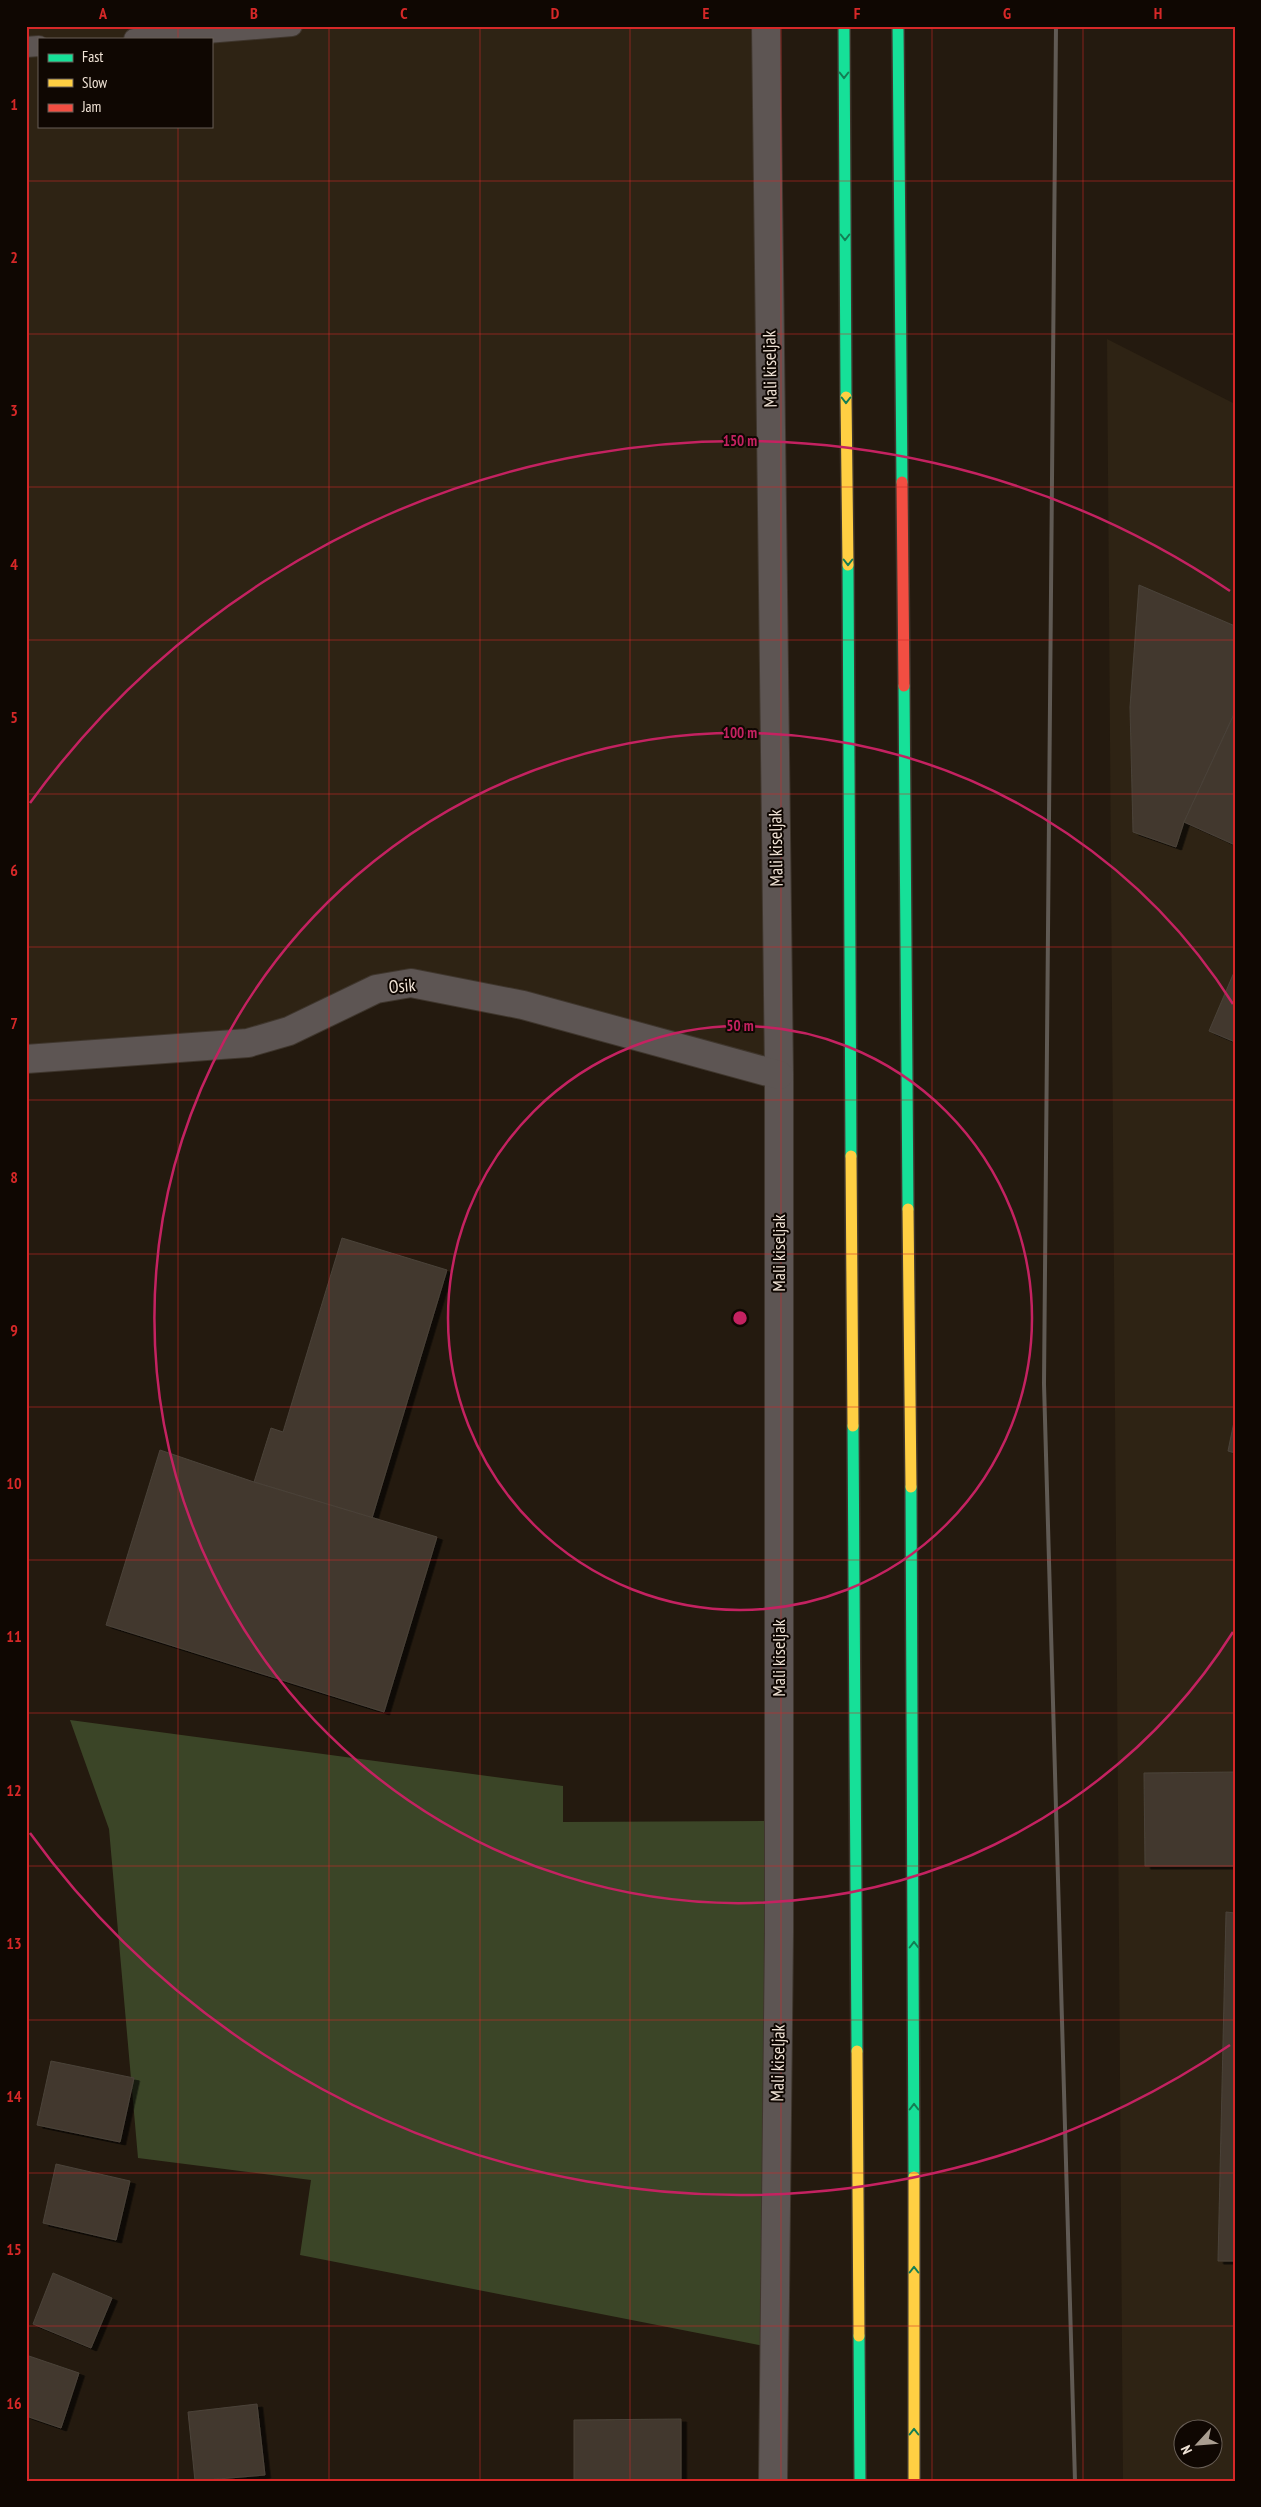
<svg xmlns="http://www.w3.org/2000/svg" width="1261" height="2507" viewBox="0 0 1261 2507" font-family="'PT Sans Narrow',sans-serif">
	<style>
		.commercial { fill: #2e2314; fill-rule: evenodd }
		.green { fill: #3b4527 }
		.building { fill: #43392e; stroke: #4a4239; filter: url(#shadow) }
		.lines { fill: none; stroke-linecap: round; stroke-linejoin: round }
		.lane-casing { stroke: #3f362d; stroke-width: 22 }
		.street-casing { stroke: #3f362d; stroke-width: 30 }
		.fast-casing { stroke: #3f362d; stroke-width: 14 }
		.slow-casing { stroke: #3f362d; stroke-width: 14 }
		.jam-casing { stroke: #3f362d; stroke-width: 14 }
		.lane { stroke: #5d5553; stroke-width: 20 }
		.street { stroke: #5d5553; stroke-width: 28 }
		.fast { stroke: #16e098; stroke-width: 11 }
		.slow { stroke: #ffcf43; stroke-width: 11 }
		.jam { stroke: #f24e42; stroke-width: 11 }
		.rail { stroke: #605a54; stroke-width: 4 }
		.oneway { stroke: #137e54 }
		.grid { fill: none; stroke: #d62828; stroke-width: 1; stroke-opacity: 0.55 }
		.ring { fill: none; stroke: #c42261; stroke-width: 2.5 }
		.labels { text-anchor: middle; stroke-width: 4; stroke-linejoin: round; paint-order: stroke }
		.street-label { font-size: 18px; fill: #f0e3d6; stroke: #0f0702 }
		.centre { fill: #c42261; stroke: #0f0702; stroke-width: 2.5 }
		.ring-label { font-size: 15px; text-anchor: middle; font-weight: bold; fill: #c42261; stroke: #0f0702; stroke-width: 4; stroke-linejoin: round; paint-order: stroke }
		.neatline { fill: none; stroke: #d62828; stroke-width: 2 }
		.grid-label { font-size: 16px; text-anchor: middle; font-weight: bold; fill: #d62828 }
	</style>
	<defs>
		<filter id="shadow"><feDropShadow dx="5.5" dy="3" stdDeviation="0" flood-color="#0009"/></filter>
	</defs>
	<rect width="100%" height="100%" fill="#241a0f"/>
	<!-- commercial -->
	<g class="commercial">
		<path d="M 26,26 L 781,26 L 779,1075 L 427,984 L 289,1031 L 26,1059 ZM 39,39 L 211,39 L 211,126 L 39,126 Z"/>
		<path d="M 1107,339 L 1235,404 L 1235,2481 L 1123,2481 ZM 1184,2430 L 1214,2430 L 1214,2460 L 1184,2460 Z"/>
	</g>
	<!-- green -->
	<path class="green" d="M 70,1720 L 563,1786 L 563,1822 L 779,1821 L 774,2348 L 300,2255 L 311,2180 L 138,2158 L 109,1829 Z"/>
	<!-- building -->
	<g class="building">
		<path d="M 1139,585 L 1235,626 L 1235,712 L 1184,822 L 1176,847 L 1133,832 L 1130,707 Z"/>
		<path d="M 1235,712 L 1235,845 L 1184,822 Z"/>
		<path d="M 1235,970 L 1235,1042 L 1209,1031 Z"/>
		<path d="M 342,1238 L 447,1270 L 372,1518 L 254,1482 L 271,1428 L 283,1432 Z"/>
		<path d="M 1235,1417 L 1235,1453 L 1228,1451 Z"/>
		<path d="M 160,1450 L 254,1482 L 437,1537 L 384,1712 L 106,1625 Z"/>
		<path d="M 1235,1772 L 1235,1866 L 1145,1866 L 1144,1773 Z"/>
		<path d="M 1226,1912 L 1235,1913 L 1235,2261 L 1218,2261 Z"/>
		<path d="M 51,2061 L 134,2078 L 120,2142 L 37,2125 Z"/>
		<path d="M 56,2164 L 130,2181 L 116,2240 L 43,2223 Z"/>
		<path d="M 53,2273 L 112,2298 L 91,2348 L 33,2324 Z"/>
		<path d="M 26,2355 L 79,2373 L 61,2428 L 26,2416 Z"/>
		<path d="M 257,2404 L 265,2475 L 195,2481 L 188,2412 Z"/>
		<path d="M 681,2419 L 681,2481 L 574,2481 L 574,2420 Z"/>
	</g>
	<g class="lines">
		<!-- lane casing -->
		<g class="lane-casing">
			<g id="lane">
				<path d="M 134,39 L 292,26"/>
				<path d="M 26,47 L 39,46"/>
			</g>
		</g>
		<!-- street casing -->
		<g class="street-casing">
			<g id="street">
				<path d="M 766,26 L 779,1075 L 779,1933 L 773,2481"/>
				<path d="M 26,1059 L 248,1043 L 289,1031 L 376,989 L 411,983 L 523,1005 L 779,1075"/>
			</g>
		</g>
		<!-- fast casing -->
		<g class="fast-casing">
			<g id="fast">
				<path d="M 844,26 L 846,397"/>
				<path d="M 898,26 L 902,482"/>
				<path d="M 848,565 L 851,1156"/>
				<path d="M 904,686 L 908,1209"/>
				<path d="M 853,1426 L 857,2051"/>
				<path d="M 911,1487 L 914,2177"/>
				<path d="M 859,2336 L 860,2481"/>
			</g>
		</g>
		<!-- slow casing -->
		<g class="slow-casing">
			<g id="slow">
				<path d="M 846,397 L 848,565"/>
				<path d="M 851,1156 L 853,1426"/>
				<path d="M 908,1209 L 911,1487"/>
				<path d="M 857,2051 L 859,2336"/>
				<path d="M 914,2177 L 914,2481"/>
			</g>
		</g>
		<!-- jam casing -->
		<g class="jam-casing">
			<path id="jam" d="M 902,482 L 904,686"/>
		</g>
		<!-- lane -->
		<use href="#lane" class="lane"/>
		<!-- street -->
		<use href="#street" class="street"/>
		<!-- fast -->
		<use href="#fast" class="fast"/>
		<!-- slow -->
		<use href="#slow" class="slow"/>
		<!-- jam -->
		<use href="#jam" class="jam"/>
		<!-- rail -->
		<path class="rail" d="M 1056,26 L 1044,1384 L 1075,2481"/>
	</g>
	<!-- one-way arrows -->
	<defs><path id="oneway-chevron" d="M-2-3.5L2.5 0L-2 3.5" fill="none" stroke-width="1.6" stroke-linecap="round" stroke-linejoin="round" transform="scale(1.25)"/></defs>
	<g class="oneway">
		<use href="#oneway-chevron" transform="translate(844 75) rotate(90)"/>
		<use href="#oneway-chevron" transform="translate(845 237) rotate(90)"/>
		<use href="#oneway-chevron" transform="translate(846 400) rotate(90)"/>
		<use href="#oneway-chevron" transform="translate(848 562) rotate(90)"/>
		<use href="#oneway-chevron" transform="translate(914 1945) rotate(-90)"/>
		<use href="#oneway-chevron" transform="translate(914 2107) rotate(-90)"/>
		<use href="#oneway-chevron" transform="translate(914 2270) rotate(-90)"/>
		<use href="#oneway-chevron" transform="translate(914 2432) rotate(-90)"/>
	</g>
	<!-- grid -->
	<path class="grid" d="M 178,26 L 178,39M 329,26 L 329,2481M 480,26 L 480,2481M 630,26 L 630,2481M 781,26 L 781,2481M 932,26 L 932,2481M 1083,26 L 1083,2481M 178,126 L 178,2481M 26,181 L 1235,181M 26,334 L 1235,334M 26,487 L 1235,487M 26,640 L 1235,640M 26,794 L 1235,794M 26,947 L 1235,947M 26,1100 L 1235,1100M 26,1254 L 1235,1254M 26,1407 L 1235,1407M 26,1560 L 1235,1560M 26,1713 L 1235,1713M 26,1866 L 1235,1866M 26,2020 L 1235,2020M 26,2173 L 1235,2173M 26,2326 L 1235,2326"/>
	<!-- distance rings -->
	<g class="ring">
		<circle cx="740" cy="1318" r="292"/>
		<path d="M1233 1632A585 585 0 1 1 1233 1004"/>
		<path d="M1230 2045A877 877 0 0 1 30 1833M30 803A877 877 0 0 1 1230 591"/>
	</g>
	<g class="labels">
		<!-- street labels -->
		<g class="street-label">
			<text transform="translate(770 369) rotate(-91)" y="6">Mali kiseljak</text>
			<text transform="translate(776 848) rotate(-91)" y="6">Mali kiseljak</text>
			<text transform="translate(402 986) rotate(-5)" y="6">Osik</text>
			<text transform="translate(779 1253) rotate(-90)" y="6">Mali kiseljak</text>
			<text transform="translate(779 1658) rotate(-90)" y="6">Mali kiseljak</text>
			<text transform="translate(778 2063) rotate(-89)" y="6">Mali kiseljak</text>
		</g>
	</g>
	<circle cx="740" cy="1318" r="8" class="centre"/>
	<g class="ring-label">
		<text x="740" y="446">150 m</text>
		<text x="740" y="738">100 m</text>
		<text x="740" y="1031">50 m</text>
	</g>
	<!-- border -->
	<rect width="1261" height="2507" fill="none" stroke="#0f0702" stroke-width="55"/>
	<!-- legend -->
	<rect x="38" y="38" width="175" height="90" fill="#0f0702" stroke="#695f57"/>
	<rect x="48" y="54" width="25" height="8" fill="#16e098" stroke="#695f57"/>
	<text x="82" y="62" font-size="15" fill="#f0e3d6">Fast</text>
	<rect x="48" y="79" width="25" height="8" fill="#ffcf43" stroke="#695f57"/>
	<text x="82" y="88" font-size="15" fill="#f0e3d6">Slow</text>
	<rect x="48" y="104" width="25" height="8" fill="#f24e42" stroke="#695f57"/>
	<text x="82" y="112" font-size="15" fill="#f0e3d6">Jam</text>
	<!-- north arrow -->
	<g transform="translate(1198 2444) rotate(244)"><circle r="24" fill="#0f0702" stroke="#695f57"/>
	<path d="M0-4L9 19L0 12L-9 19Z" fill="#a99d90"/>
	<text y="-8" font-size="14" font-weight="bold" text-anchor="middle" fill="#f0e3d6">N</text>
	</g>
	<rect x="28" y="28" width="1206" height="2452" class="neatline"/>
	<g class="grid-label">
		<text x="103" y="19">A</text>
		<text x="254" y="19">B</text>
		<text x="404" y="19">C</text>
		<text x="555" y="19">D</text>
		<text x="706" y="19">E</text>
		<text x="857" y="19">F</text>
		<text x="1007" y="19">G</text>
		<text x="1158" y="19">H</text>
		<text x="14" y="110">1</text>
		<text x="14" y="263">2</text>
		<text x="14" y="416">3</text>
		<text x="14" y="570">4</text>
		<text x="14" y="723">5</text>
		<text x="14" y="876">6</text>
		<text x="14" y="1029">7</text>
		<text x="14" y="1183">8</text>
		<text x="14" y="1336">9</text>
		<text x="14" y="1489">10</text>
		<text x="14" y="1642">11</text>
		<text x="14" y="1796">12</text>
		<text x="14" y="1949">13</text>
		<text x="14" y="2102">14</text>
		<text x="14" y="2255">15</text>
		<text x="14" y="2409">16</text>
	</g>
</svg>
